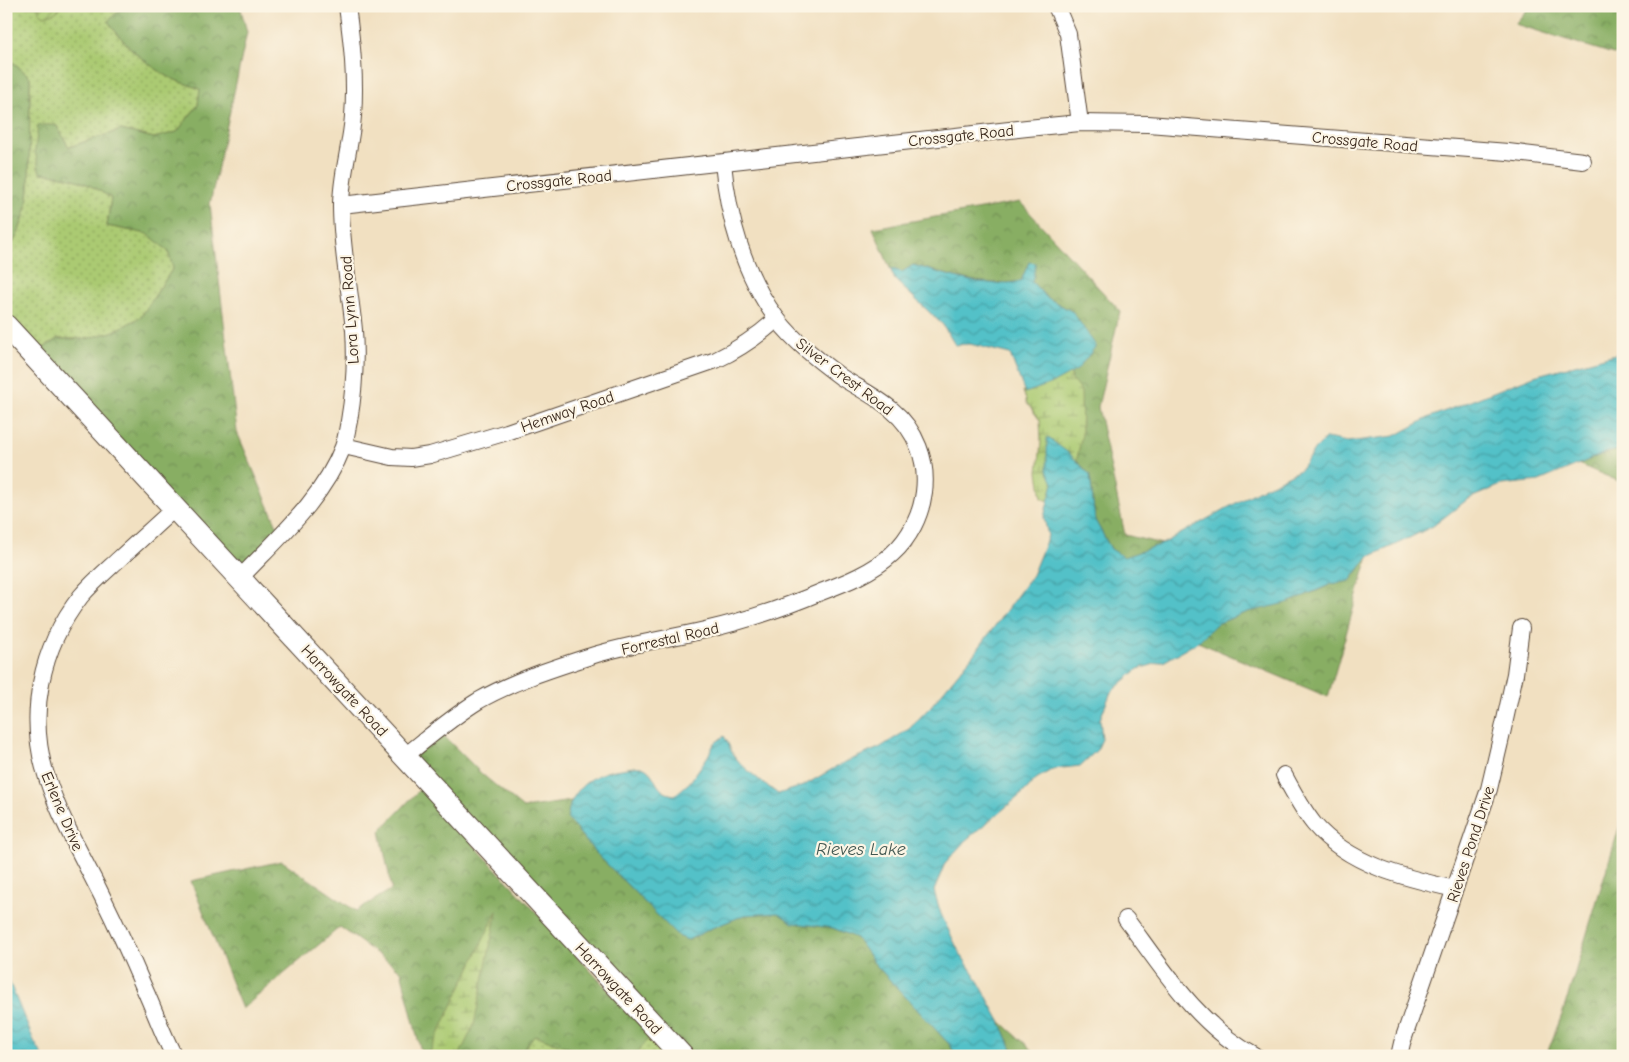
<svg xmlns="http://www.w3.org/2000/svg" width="1629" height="1062" viewBox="0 0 1629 1062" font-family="'Comic Neue',sans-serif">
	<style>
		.grass { fill: url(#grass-dots); stroke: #737a48 }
		.forest { fill: url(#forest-crowns); stroke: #626c41 }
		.wetland { fill: url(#wetland-marsh); stroke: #737a48 }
		.garden { fill: url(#garden-furrows); stroke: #737a48 }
		.water { fill: url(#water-waves); stroke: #477673 }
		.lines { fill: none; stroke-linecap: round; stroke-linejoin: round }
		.minor-casing { stroke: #564536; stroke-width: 18 }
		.secondary-casing { stroke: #564536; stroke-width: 24 }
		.minor { stroke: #fff; stroke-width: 16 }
		.secondary { stroke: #fff; stroke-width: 22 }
		.labels { text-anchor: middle; stroke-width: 4.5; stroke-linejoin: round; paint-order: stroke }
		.street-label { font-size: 16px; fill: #3b2a1e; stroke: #fcf5e5 }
		.water-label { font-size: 18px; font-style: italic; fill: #425751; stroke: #fcf5e5 }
	</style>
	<defs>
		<pattern id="grass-dots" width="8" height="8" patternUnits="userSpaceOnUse" patternTransform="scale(1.25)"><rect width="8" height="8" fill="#abca72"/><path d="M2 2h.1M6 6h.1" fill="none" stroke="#8ca45d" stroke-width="1.8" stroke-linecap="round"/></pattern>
		<pattern id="forest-crowns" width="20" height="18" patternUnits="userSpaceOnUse" patternTransform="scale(1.25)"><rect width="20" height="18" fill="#88ae64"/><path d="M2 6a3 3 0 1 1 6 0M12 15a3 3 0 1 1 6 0" fill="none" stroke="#708e52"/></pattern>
		<pattern id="wetland-marsh" width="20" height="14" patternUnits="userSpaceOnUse" patternTransform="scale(1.25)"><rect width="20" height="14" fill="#abca72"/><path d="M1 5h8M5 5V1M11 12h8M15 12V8" fill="none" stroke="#8ca45d"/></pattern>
		<pattern id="garden-furrows" width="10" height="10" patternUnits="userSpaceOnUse" patternTransform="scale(1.25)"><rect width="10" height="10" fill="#abca72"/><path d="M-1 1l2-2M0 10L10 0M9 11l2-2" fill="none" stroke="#8ca45d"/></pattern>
		<pattern id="water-waves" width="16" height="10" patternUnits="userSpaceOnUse" patternTransform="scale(1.25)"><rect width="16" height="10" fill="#53c1c8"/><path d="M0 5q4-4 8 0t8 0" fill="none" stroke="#469da2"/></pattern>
	</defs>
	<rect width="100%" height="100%" fill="#fcf5e5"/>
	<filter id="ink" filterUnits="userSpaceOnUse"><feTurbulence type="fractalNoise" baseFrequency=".02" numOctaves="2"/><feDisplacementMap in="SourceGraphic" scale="10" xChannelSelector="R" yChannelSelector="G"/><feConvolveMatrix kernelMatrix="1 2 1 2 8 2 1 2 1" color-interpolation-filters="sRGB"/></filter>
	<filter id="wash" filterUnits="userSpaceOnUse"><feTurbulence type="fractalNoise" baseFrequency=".0096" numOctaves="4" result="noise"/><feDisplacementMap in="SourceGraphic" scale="20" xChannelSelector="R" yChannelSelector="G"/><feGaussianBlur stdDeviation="1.12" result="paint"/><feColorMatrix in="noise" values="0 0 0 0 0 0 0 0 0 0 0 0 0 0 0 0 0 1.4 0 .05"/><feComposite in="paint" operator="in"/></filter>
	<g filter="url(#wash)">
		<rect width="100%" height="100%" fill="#f1e0c1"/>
		<!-- grass -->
		<g class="grass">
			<path d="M 6,6 L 143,6 L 120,10 L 108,21 C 122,42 142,61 164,74 C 174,81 188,84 200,89 L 198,105 L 177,132 L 154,138 L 121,130 L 69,147 L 56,125 L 41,173 C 72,176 85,181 111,198 L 107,226 L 148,234 L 168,251 L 173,268 L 141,317 L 113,332 L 86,339 L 57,339 L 33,355 L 6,326 L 6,255 L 18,234 L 26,210 L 29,189 L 30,77 L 14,63 L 6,66 Z"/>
			<path d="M 535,1034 L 590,1056 L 518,1056 Z"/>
			<path d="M 651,1036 L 669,1056 L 634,1056 Z"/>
		</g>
		<!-- forest -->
		<g class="forest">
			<path d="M 143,6 L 240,6 L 247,32 L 210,204 L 237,432 L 281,535 L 241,577 L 33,355 L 57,339 L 86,339 L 112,332 L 141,317 L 173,268 L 168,251 L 148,234 L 107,226 L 111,198 C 85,181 72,176 40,173 L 35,151 L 38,125 L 56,125 L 69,147 L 121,130 L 154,138 L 177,132 L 198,105 L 200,89 C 188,84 174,81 164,74 C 142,61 122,42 108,21 L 120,10 Z"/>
			<path d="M 1530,6 L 1623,6 L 1623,57 L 1515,24 Z"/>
			<path d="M 14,63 L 30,77 L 29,189 L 26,210 L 18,234 L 6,255 L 6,66 Z"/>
			<path d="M 1020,202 L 1120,311 L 1098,407 L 1125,535 L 1162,544 L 1124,558 L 1111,549 L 1095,520 L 1090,475 L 1040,420 L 1027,403 L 1023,391 L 1025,392 L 1073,312 L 1046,297 L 1032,282 L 1029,262 L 1021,281 C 984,288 949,275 914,265 L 902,272 L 890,268 L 873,228 Z"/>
			<path d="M 1623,449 L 1623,483 L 1578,464 L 1605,453 Z"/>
			<path d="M 1368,557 L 1328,697 L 1198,642 L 1216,624 L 1248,612 L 1314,592 L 1332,584 L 1350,581 Z"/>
			<path d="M 438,730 L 483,775 L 523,808 L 571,801 L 567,818 L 595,852 L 679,937 L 688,940 L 712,928 L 744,915 L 778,913 L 793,923 L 833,928 L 856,938 L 876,965 L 949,1044 L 957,1056 L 682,1056 L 405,756 Z"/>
			<path d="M 421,788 L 651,1036 L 634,1056 L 590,1056 L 535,1035 L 518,1056 L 422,1056 L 401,971 L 340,927 L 242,1009 L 191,881 L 282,861 L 356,911 L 392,889 L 380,831 Z"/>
			<path d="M 1623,815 L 1623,1056 L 1546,1056 L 1563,1012 Z"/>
			<path d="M 1000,1021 L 1039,1056 L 1015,1056 Z"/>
		</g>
		<!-- wetland -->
		<g class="wetland">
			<path d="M 1071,366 L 1071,379 L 1081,392 L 1082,434 L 1075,468 L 1055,504 L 1042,498 L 1038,472 L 1041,442 L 1040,420 L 1027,403 L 1023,391 L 1031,381 Z"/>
			<path d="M 497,911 L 474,1025 L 459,1056 L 428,1056 Z"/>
		</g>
		<!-- garden -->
		<path class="garden" d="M 39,6 L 60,6 C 59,13 50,14 44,16 L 39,12 Z"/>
		<!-- water -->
		<g class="water">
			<path d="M 1029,262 L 1036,263 L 1032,282 L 1046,297 L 1073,312 L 1096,346 L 1077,370 L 1053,383 L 1025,393 L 1010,354 L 970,344 L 955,345 L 943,325 L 895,280 L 890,268 L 902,272 L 913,265 C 949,275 984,289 1021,281 Z"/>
			<path d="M 1623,352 L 1623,449 L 1605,453 L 1539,481 L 1501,485 L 1468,499 L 1433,526 L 1395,545 L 1368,557 L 1350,581 L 1332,584 L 1287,603 L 1248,612 L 1216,624 L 1198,642 L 1165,661 L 1138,669 L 1111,692 L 1100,719 L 1102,739 L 1097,750 L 1080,766 L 1053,769 L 1036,779 L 1023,793 L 966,840 L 945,863 L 934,891 L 941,914 L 959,952 L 976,977 L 1000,1021 L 1015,1056 L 957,1056 L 949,1044 L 876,965 L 856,938 L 833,928 L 793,923 L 778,913 L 745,915 L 712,928 L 688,940 L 679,937 L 595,852 L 567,818 C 569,812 569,805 572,800 C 583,780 601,771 622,769 C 628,768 636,766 641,767 C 658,771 652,793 675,795 L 690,782 L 708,756 L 714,744 L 724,736 C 729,743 730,751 735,757 C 746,771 764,783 778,794 L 803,786 L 843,763 L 879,748 L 909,729 L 931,706 L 978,649 L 1032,575 L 1048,536 L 1044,517 L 1053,483 L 1047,470 L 1047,437 L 1070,454 L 1090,475 L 1095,520 L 1111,549 L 1124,557 L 1162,544 L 1265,487 L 1300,470 L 1315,449 L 1326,438 L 1347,442 L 1395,436 L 1430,417 L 1534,376 Z"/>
			<path d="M 6,974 L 34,1041 L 43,1056 L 6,1056 Z"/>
		</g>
	</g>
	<g filter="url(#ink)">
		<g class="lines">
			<!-- minor casing -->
			<g class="minor-casing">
				<g id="minor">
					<path d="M 1056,6 L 1068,34 L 1080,123"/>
					<path d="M 341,205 L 1027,128 L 1080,123 L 1148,124 L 1508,152 L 1583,161"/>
					<path d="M 344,446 L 392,457 L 411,458 L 430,455 L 507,432 L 716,360 C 739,349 758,336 777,319"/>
					<path d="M 241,577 C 278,538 323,499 343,447 C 346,439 347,430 349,421 C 354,392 356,360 354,330 C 350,289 341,248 341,206 C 341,175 351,146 353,116 C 356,78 352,43 347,6"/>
					<path d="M 405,756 C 429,737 452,717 478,701 C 513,681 554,668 591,656 C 629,644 667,639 705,630 C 745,621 783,608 821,592 C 845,583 873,572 892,554 C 910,538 921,515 924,492 C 928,461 916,430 892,410 C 877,397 858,388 841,377 C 818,360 795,342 777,319 C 744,275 728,217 723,163"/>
					<path d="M 1284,775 C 1293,792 1302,809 1314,824 C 1349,865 1405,878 1455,889"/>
					<path d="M 1126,919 C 1163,969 1198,1026 1255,1056"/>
					<path d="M 174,1056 C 163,1035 155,1012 145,990 C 131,957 117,926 101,894 C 82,856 60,818 47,778 C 26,715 41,647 81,596 C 93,582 106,571 119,559 C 138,542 156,525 175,508"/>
					<path d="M 1399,1056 L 1402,1043 L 1489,789 L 1501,738 L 1515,674 L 1521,628"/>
				</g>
			</g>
			<!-- secondary casing -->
			<g class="secondary-casing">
				<path id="secondary" d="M 6,326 L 682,1056"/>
			</g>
			<!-- minor -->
			<use href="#minor" class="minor"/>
			<!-- secondary -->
			<use href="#secondary" class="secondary"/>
		</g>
	</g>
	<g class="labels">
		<!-- street labels -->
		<g class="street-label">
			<text transform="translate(961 135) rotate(-6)" y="6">Crossgate Road</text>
			<text transform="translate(1365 141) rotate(5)" y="6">Crossgate Road</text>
			<text transform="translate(559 180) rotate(-6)" y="6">Crossgate Road</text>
			<text transform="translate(349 310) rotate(-94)" y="6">Lora Lynn Road</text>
			<text transform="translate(845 376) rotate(37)" y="6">Silver Crest Road</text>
			<text transform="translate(567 411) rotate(-19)" y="6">Hemway Road</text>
			<text transform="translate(670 638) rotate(-13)" y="6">Forrestal Road</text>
			<text transform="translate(345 690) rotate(47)" y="6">Harrowgate Road</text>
			<text transform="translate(63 811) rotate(67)" y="6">Erlene Drive</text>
			<text transform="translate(1470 844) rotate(-72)" y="6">Rieves Pond Drive</text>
			<text transform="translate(619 988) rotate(47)" y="6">Harrowgate Road</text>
		</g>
		<!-- water labels -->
		<g class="water-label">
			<text x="861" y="855">Rieves Lake</text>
		</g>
	</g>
	<!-- margin -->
	<rect width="1629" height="1062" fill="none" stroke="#fcf5e5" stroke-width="25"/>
</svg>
